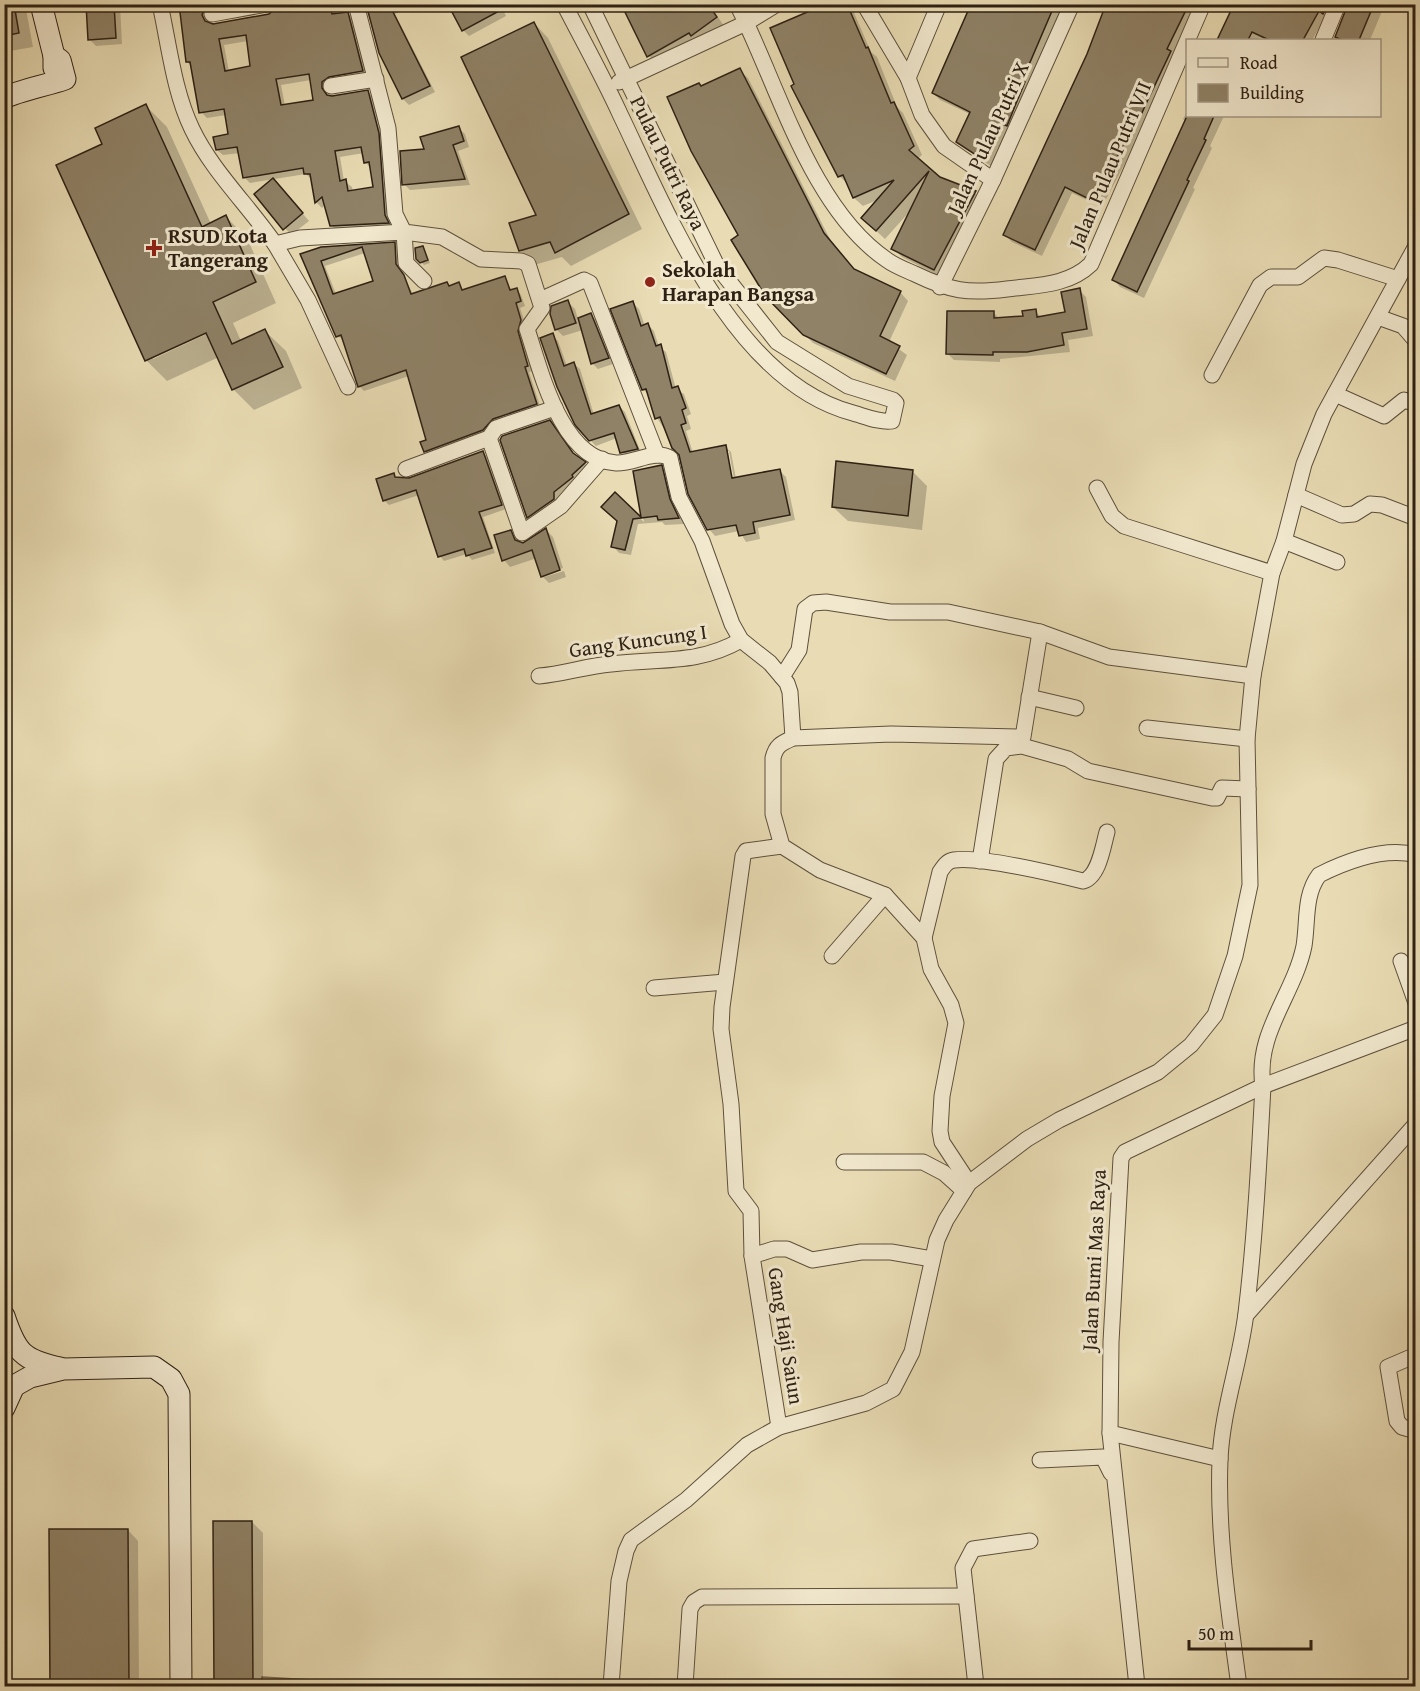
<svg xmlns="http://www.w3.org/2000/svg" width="1420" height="1691" viewBox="0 0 1420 1691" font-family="'Gentium Book Plus',serif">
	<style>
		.green { fill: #c9bc99; stroke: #7c6e56; stroke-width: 1.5 }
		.shadow { fill: #0003; fill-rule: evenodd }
		.building { fill: #8f8267; stroke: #2e2114; stroke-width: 1.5; fill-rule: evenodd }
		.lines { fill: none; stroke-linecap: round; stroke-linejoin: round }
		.street-casing { stroke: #5d503c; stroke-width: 17 }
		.secondary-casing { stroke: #2e2114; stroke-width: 23 }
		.street { stroke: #f1e8ce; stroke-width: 15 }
		.secondary { stroke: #f1e8ce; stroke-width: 21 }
		.poi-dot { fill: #8f2418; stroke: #f1e8ce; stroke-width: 2 }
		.labels { text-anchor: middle; stroke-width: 6; stroke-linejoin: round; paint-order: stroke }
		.street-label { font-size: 21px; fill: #2e2114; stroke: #f1e8ce }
		.poi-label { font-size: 21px; font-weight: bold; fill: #2e2114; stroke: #f1e8ce; text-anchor: start }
	</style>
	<rect width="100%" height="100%" fill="#e9dcb4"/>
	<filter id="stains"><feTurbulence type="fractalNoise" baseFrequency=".00333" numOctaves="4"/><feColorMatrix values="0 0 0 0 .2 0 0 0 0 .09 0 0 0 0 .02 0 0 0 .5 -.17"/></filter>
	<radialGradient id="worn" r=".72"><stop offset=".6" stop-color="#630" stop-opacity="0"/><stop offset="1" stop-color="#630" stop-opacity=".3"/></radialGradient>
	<!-- green -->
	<path class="green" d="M 262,1677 L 362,1683 L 367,1686 L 262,1686 Z"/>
	<!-- shadow -->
	<g class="shadow">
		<path d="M 4,4 L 25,4 L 33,47 L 4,52 Z"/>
		<path d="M 87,4 L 120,5 L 122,44 L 96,46 L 89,39 Z"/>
		<path d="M 204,4 L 207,25 L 269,15 L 277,9 L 278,4 L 334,4 L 336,15 L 347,13 L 354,19 L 368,77 L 328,88 L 327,95 L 332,97 L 368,92 L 374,98 L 384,140 L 393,229 L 338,232 L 332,226 L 326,204 L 322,208 L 316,202 L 312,180 L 306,174 L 250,183 L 244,177 L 240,153 L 223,155 L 216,149 L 230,135 L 226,115 L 207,118 L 201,112 L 193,67 L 187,62 ZM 248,41 L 252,68 L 229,72 L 224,45 ZM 311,80 L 315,101 L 285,106 L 281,85 ZM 364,153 L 365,162 L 371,168 L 374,188 L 353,192 L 352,187 L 344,181 L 340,157 Z"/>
		<path d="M 368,4 L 414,4 L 395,14 L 435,92 L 409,105 L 403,99 L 380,53 Z"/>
		<path d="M 452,4 L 500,4 L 506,16 L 469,36 L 463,30 Z"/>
		<path d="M 622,4 L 709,4 L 724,26 L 657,64 L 649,56 Z"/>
		<path d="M 830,4 L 849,4 L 852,8 L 871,52 L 877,57 L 897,107 L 903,113 L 922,155 L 917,159 L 939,178 L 975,193 L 984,202 L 943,278 L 902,257 L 893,248 L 910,211 L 885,239 L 872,227 L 880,199 L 863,206 L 854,198 L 849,185 L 839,176 Z"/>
		<path d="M 905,4 L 918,4 L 915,10 Z"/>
		<path d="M 973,4 L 1065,4 L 992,167 L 957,142 L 970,114 L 940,100 L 933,93 Z"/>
		<path d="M 1108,4 L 1196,4 L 1159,99 L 1102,207 L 1072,193 L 1042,256 L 1012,242 L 1005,235 L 1088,55 Z"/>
		<path d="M 1236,4 L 1338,4 L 1326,17 L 1312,40 L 1259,38 L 1258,40 L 1219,40 Z"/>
		<path d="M 1348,4 L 1385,4 L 1370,40 L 1335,40 Z"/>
		<path d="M 534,23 L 548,38 L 642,229 L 571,266 L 562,257 L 534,265 L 520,250 L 538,215 Z"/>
		<path d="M 739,70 L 748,78 L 832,243 L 856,272 L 900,292 L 908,301 L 889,342 L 907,355 L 895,381 L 813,343 L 767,296 L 740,236 L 702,87 Z"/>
		<path d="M 146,106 L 167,127 L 211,224 L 226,217 L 247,238 L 276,303 L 233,323 L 241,341 L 265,331 L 286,351 L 302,388 L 254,410 L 233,389 L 219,357 L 167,381 L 146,360 L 104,145 ZM 212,329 L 213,331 L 153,359 L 153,355 Z"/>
		<path d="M 1188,110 L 1188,116 L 1224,116 L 1210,146 L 1212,148 L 1193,188 L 1195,189 L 1144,298 L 1120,287 L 1114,280 L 1186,122 L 1183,119 Z"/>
		<path d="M 458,128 L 465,134 L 469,147 L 458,151 L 470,185 L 410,190 L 404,184 L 426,150 Z"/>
		<path d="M 280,187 L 309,221 L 291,235 L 285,228 Z"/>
		<path d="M 394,244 L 399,249 L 401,271 L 413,294 L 447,284 L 450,287 L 459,284 L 464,291 L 504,277 L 512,291 L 516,289 L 521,295 L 525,306 L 520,308 L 526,326 L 533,371 L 529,372 L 541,409 L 488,435 L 430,456 L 425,451 L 428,441 L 409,376 L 364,391 L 359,386 L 344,340 L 337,336 L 302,255 L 321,248 ZM 365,253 L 374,282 L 336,294 L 325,266 Z"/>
		<path d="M 423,247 L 430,263 L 424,265 L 417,258 Z"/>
		<path d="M 1079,290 L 1086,297 L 1093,336 L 1068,340 L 1070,352 L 1000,359 L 1000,362 L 954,360 L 947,353 L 994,313 L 1000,319 L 1024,318 L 1035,311 L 1042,318 L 1066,313 Z"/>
		<path d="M 568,302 L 575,309 L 578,319 L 591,315 L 597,321 L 613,364 L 598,369 L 593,364 L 583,330 L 563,336 L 556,329 Z"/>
		<path d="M 633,303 L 639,309 L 645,326 L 648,325 L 654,331 L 659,347 L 666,352 L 676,389 L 684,394 L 691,414 L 687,416 L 691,429 L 686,431 L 693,453 L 725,447 L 731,452 L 736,479 L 780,471 L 786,477 L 795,520 L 758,528 L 760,539 L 746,542 L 739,531 L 715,536 L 709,529 L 681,455 L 657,418 L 649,395 L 644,390 ZM 725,451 L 729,451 L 735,485 L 732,486 Z"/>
		<path d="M 552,335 L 558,341 L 567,366 L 574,364 L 580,369 L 594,415 L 619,406 L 625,412 L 642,455 L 627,458 L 622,452 L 617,438 L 596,446 L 590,440 Z"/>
		<path d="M 550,422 L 576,457 L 590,468 L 577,483 L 558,497 L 559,504 L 533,522 L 528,517 Z"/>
		<path d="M 483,452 L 487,457 L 506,509 L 483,517 L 495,553 L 472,560 L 467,554 L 444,561 L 440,556 L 419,495 L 389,505 L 384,500 L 394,475 L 397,478 L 410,480 Z"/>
		<path d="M 661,467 L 667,473 L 675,507 L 684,524 L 665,525 L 662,522 L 638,524 L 631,555 L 619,553 L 613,546 L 619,521 L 615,494 L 644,522 L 635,472 Z"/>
		<path d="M 912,471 L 927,486 L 922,530 L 848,521 L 833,507 Z"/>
		<path d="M 546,530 L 553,537 L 563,568 L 544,574 L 544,577 L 564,571 L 566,577 L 549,583 L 542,576 L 537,558 L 510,567 L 504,560 L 510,532 L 523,544 Z"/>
		<path d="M 214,1522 L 252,1522 L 263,1533 L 263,1686 L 215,1686 Z"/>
		<path d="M 51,1530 L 128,1530 L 138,1541 L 139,1686 L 52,1686 Z"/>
	</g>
	<!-- building -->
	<g class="building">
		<path d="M 4,4 L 14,4 L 19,33 L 4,36 Z"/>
		<path d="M 86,4 L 114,4 L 116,38 L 88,40 Z"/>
		<path d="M 179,4 L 210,4 L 205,7 L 202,15 L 205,21 L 213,24 L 269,14 L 276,7 L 289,4 L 310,4 L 311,10 L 330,7 L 332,14 L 348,12 L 363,71 L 329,77 L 322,82 L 322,88 L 327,95 L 332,96 L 368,90 L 379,133 L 385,215 L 389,223 L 330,226 L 322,197 L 315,203 L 310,174 L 304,174 L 303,168 L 243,178 L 237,147 L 216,150 L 213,137 L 228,134 L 224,109 L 199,113 L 190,62 L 186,62 ZM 246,35 L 250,66 L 225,71 L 219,39 ZM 309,74 L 313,100 L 281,105 L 276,79 ZM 361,147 L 364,163 L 369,162 L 373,187 L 348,191 L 346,179 L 340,181 L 335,151 Z"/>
		<path d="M 366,4 L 389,4 L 430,86 L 402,99 L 379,53 Z"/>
		<path d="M 466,4 L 512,4 L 462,31 L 452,12 Z"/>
		<path d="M 621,4 L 708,4 L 717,17 L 691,36 L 689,33 L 647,57 Z"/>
		<path d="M 826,4 L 847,4 L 866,48 L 868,47 L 891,103 L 894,102 L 914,146 L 909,150 L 940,177 L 976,191 L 934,270 L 891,249 L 929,171 L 876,231 L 861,218 L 894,180 L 853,198 L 843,175 L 838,177 L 791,86 L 794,84 L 770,28 Z"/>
		<path d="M 971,4 L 1055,4 L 1022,81 L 1025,82 L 1015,106 L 1007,126 L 1003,124 L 985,161 L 956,142 L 970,112 L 932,93 Z"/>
		<path d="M 1106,4 L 1174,4 L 1186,10 L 1167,49 L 1171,51 L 1145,106 L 1137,124 L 1134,123 L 1095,202 L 1065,187 L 1035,250 L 1003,235 L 1087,54 Z"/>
		<path d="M 1234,4 L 1327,4 L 1323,14 L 1319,11 L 1303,40 L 1269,40 L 1252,32 L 1248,40 L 1217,40 Z"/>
		<path d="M 1348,4 L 1374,4 L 1359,40 L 1342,40 L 1335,37 Z"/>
		<path d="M 534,22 L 629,214 L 555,253 L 550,242 L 519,251 L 509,223 L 536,215 L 461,57 Z"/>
		<path d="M 740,68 L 824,233 L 854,269 L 901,291 L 880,336 L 900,346 L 886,374 L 803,335 L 766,297 L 731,240 L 738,235 L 691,151 L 667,97 L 699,83 L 701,86 Z"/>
		<path d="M 146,104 L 202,227 L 226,215 L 256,282 L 213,302 L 232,344 L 265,329 L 283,367 L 232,390 L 206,333 L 145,361 L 56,165 L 102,144 L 95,128 Z"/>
		<path d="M 1187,116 L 1214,116 L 1204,139 L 1206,140 L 1187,180 L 1189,181 L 1137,292 L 1112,280 Z"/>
		<path d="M 459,126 L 464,141 L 453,145 L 465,179 L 402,185 L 400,151 L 424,149 L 420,137 Z"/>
		<path d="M 273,178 L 303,213 L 283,230 L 254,194 Z"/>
		<path d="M 395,242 L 396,264 L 404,275 L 411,294 L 447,282 L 449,286 L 459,282 L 462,290 L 505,276 L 510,290 L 517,288 L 521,301 L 516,303 L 521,320 L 518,331 L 528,366 L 525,367 L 537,404 L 493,419 L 483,430 L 424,452 L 420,442 L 426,440 L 406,370 L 358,387 L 341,335 L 336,337 L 300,254 L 321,247 ZM 362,247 L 373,281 L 333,294 L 321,261 Z"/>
		<path d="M 423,246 L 428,260 L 420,263 L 416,259 L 415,248 Z"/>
		<path d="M 1080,288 L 1087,329 L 1062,333 L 1064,345 L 1027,352 L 993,352 L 993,355 L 946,354 L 947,311 L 994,311 L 994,318 L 1023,316 L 1022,311 L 1036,309 L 1037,317 L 1065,312 L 1061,292 Z"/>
		<path d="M 568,300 L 576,323 L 555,330 L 550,314 L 551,306 Z"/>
		<path d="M 633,301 L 641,326 L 648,323 L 656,346 L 661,344 L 672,388 L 678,386 L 686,408 L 682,410 L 686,423 L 681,425 L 690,452 L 726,445 L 732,478 L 780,469 L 790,515 L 753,522 L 755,533 L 739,536 L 736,525 L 707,530 L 688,494 L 679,455 L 672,448 L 660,417 L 655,419 L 646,389 L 642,390 L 610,309 Z"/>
		<path d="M 591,313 L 609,358 L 591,364 L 578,318 Z"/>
		<path d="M 553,333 L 564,366 L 574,362 L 591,414 L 619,405 L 638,449 L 620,453 L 614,433 L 589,441 L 575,425 L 557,387 L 540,338 Z"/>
		<path d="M 550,420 L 573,453 L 586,462 L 572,475 L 573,477 L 554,492 L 554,499 L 527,518 L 500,440 L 502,436 Z"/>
		<path d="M 483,451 L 502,505 L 479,512 L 492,548 L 466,556 L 464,549 L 438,557 L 416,490 L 383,501 L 376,479 L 394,473 L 395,477 L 409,478 Z"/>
		<path d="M 836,461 L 913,470 L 908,516 L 832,507 Z"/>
		<path d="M 662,465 L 670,499 L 679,518 L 658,520 L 657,516 L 633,519 L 625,550 L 611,547 L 617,521 L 601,507 L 615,492 L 641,517 L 633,471 Z"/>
		<path d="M 546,528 L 560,570 L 541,577 L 532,550 L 502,561 L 494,535 L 511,530 L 515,540 L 523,543 Z"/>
		<path d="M 213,1521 L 252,1521 L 253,1686 L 214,1686 Z"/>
		<path d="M 49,1529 L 128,1529 L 129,1686 L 50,1686 Z"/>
	</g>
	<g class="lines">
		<!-- street casing -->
		<g class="street-casing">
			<g id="street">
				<path d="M 160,4 C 169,45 174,92 192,129 C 212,171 249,206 275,244"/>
				<path d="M 356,4 L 388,128 L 395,214 L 404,232 L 442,237 L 481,259 L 521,261 L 528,264 L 542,308 L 527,329 C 541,371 561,460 616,463 C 634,464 654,449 670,458 L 679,497 L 702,541 L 732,624 L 741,640 L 770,663 L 787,683 L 790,692 L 793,738"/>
				<path d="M 564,4 C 583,41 603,77 620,114 C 668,214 734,382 853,413 C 864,416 881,423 892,421 L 896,403 L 893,400 L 848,386 L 777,342 L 717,266 L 590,4"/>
				<path d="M 737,4 C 778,84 810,208 887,260 C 895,266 906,270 915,274 C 950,291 968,294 1007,289 C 1037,285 1068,286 1091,264 L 1203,4"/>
				<path d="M 864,4 L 908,78 L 922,115 L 944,146 L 993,180"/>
				<path d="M 212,14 L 267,4"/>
				<path d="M 1323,40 L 1338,4"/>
				<path d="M 908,78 L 939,4"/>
				<path d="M 619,82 L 746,23 L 777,4"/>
				<path d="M 331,86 L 376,79"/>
				<path d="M 940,287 L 993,180 L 1072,4"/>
				<path d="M 540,300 L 584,280 L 590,283 L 657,455"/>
				<path d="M 1378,317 L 1403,326 L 1416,341"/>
				<path d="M 1212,375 L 1260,285 L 1271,277 L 1298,277 L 1324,258 L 1338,260 L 1398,279"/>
				<path d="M 348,387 L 308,300 L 275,244 L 300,238 L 404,232 L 406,263 L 424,281"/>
				<path d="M 1335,394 L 1384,416 L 1404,400 L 1416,404"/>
				<path d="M 489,438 L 522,533 L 561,506 L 602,459"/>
				<path d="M 406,469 L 489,438 L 496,428 L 555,408"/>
				<path d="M 1097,488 L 1112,516 L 1124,526 L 1272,573"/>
				<path d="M 1296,495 L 1342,515 L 1354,514 L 1370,504 L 1382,505 L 1416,518"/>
				<path d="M 1284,541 L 1337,562"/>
				<path d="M 539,676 C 564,674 586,666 611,664 C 658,658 698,665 741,640"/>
				<path d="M 782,677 L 799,650 L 805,609 L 813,603 L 826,602 L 890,612 L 948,612 L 1040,632 L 1109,657 L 1253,676"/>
				<path d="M 1029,697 L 1076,708"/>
				<path d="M 1147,728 L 1247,739"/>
				<path d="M 980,861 L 996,759 L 1006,748 L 1022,746 L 1068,759 L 1088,771 L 1212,798 L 1217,798 L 1222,788 L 1248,789"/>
				<path d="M 924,938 L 940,872 C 944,866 947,861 954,860 C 979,856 1055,874 1083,881 C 1099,877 1103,846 1107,832"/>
				<path d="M 832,956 L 885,895"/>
				<path d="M 1401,961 L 1416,1003"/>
				<path d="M 654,988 L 725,982"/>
				<path d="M 844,1162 L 923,1162 L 944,1173 L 964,1191"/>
				<path d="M 969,1183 L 942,1142 L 940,1131 L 942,1096 L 956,1023 L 951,1005 L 931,969 L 924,938 L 885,895 L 820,870 L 782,846 L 773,814 L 773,758 C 776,745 782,743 793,738 L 891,734 L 1023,737 L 1040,632"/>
				<path d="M 752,1256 L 751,1211 L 736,1191 L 731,1104 L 721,1029 L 722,1007 L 743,856 L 746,851 L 782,846"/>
				<path d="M 1246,1315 L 1416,1124"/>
				<path d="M 1416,1355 L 1388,1367 L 1397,1421 L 1402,1427 L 1416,1431"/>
				<path d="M 779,1427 L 752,1256 L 774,1249 L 787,1249 L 812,1260 L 861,1252 L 891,1252 L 932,1259"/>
				<path d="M 1110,1433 L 1220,1459"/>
				<path d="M 1040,1460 L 1103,1457 L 1111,1473"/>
				<path d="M 611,1686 L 619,1581 L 626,1551 L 631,1540 L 686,1500 L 747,1445 L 779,1427 L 866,1403 L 893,1389 L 912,1352 L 937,1240 L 946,1220 L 969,1183 L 1027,1139 L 1059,1120 L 1158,1072 L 1191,1045 L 1215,1015 L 1235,956 L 1250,885 L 1247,739 L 1253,676 L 1272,573 L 1284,541 L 1304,464 L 1324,414 L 1416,246"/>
				<path d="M 685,1686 L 690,1609 L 694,1602 L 702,1597 L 966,1596"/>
				<path d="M 976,1686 L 963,1568 L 973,1549 L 1030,1541"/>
				<path d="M 1137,1686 L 1110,1433 L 1111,1342 L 1121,1158 L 1125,1152 L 1263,1086 L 1416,1028"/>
				<path d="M 1239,1686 C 1229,1612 1217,1535 1220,1460 C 1222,1410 1240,1363 1246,1313 C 1255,1238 1259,1162 1263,1086 C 1255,1033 1294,995 1304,946 C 1308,921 1304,895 1319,875 C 1347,861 1385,847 1416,855"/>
			</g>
		</g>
		<!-- secondary casing -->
		<g class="secondary-casing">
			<g id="secondary">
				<path d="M 41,4 L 54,56 L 54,68"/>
				<path d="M 4,98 C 18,91 48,85 65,79 L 60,60 L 54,56"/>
				<path d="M 4,1316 C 16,1352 22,1360 60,1368"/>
				<path d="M 4,1408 L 14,1386 L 30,1377 L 63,1369 L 154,1367 L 171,1379 L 179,1394 L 181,1686"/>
			</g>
		</g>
		<!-- street -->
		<use href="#street" class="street"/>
		<!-- secondary -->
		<use href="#secondary" class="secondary"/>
	</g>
	<!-- markers -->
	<g class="poi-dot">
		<path d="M151 239h6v6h6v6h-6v6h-6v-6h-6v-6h6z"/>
		<circle cx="650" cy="282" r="6"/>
	</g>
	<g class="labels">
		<!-- street labels -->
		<g class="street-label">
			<text transform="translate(988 138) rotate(-65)" y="7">Jalan Pulau Putri X</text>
			<text transform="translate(668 163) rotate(64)" y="7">Pulau Putri Raya</text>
			<text transform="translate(1110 165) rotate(-67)" y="7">Jalan Pulau Putri VII</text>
			<text transform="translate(638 641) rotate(-8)" y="7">Gang Kuncung I</text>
			<text transform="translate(1094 1260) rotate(-87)" y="7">Jalan Bumi Mas Raya</text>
			<text transform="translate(786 1336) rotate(81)" y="7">Gang Haji Saiun</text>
		</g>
		<!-- poi labels -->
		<g class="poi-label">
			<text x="168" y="243">RSUD Kota<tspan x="168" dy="24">Tangerang</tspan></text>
			<text x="662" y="277">Sekolah<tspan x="662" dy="24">Harapan Bangsa</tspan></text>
		</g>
	</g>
	<!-- margin -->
	<rect width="1420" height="1691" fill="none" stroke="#e9dcb4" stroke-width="24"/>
	<rect x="6" y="6" width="1408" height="1679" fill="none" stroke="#2e2114" stroke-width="3"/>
	<rect x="12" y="12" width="1396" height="1667" fill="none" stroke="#2e2114" stroke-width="1.5"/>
	<!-- legend -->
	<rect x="1186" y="39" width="195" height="78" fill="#f1e8ce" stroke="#a39884" stroke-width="1.5"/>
	<rect x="1198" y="58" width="30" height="9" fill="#f1e8ce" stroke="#a39884" stroke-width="1.5"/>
	<text x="1240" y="69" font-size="18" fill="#2e2114">Road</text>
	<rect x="1198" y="84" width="30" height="18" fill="#8f8267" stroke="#a39884" stroke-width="1.5"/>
	<text x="1240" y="99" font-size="18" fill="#2e2114">Building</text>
	<!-- scale -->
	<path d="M1189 1640v9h122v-9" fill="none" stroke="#2e2114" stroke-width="3"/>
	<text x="1198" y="1640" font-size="18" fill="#2e2114" stroke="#f1e8ce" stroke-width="4.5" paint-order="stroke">50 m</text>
	<rect width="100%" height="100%" filter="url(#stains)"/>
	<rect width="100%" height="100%" fill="url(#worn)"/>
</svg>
